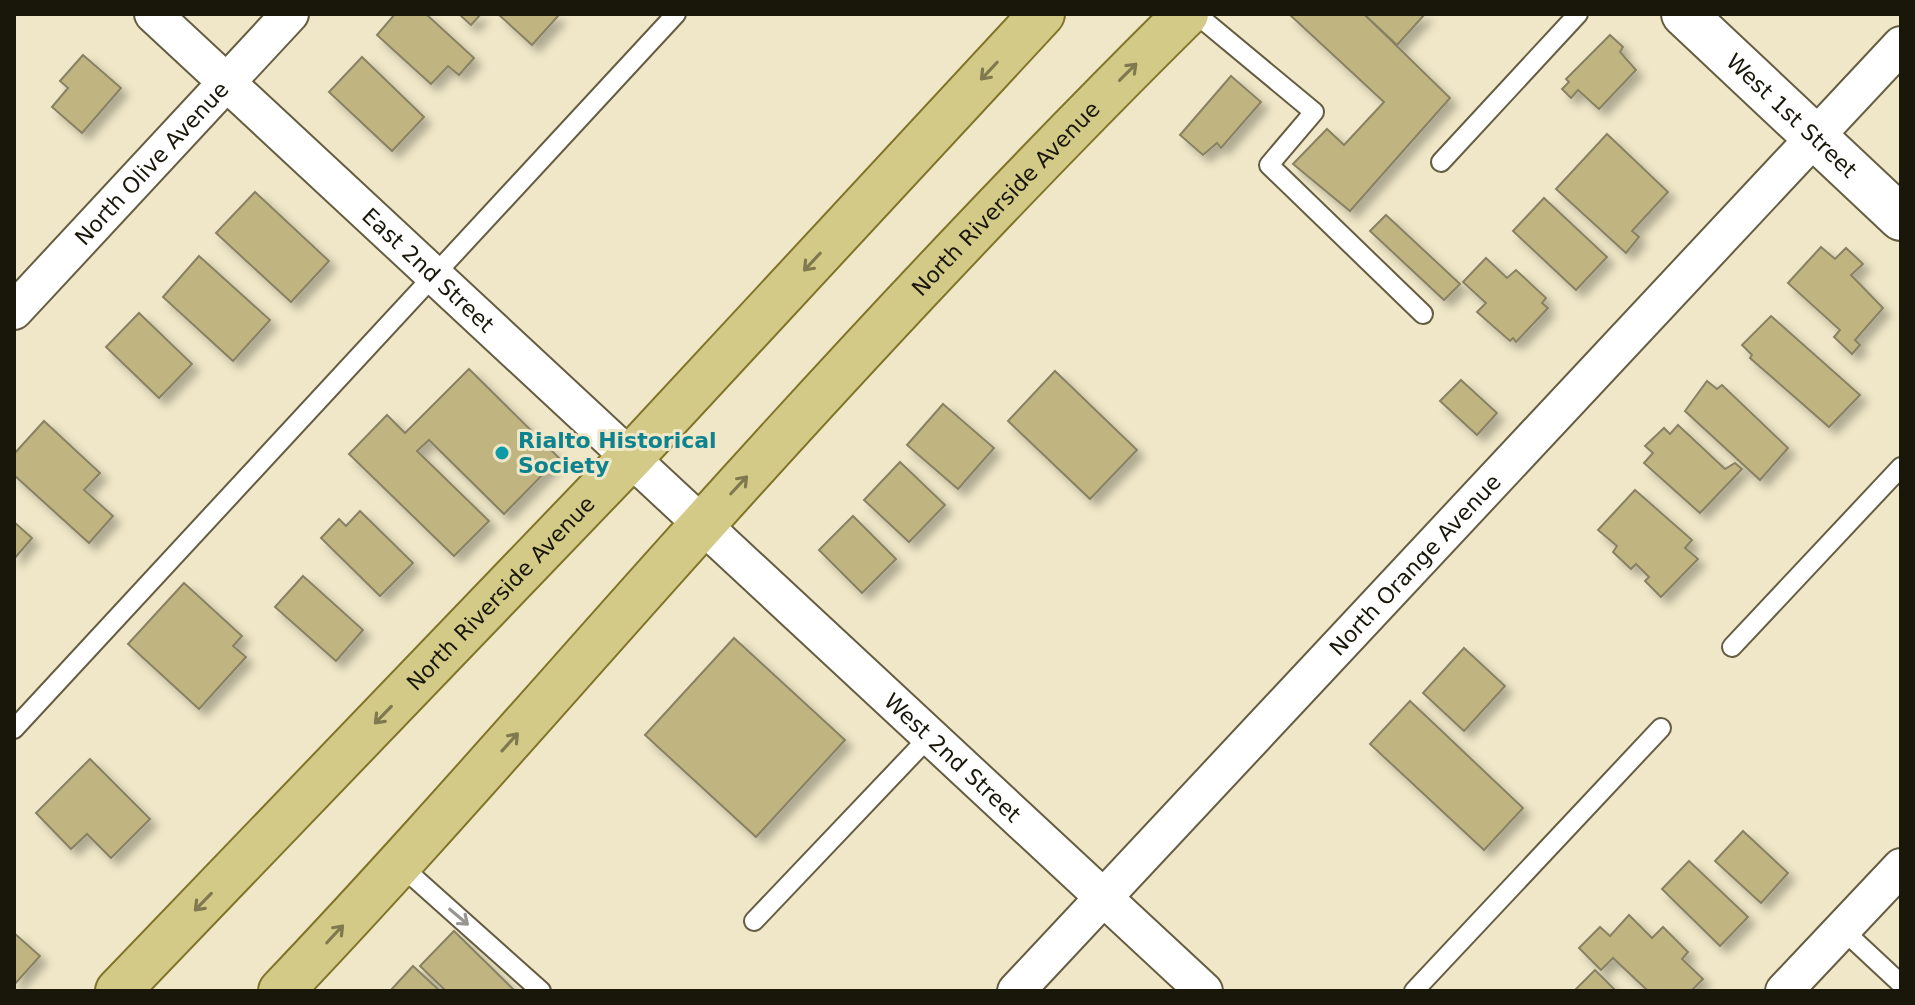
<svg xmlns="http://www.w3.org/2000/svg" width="1915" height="1005" viewBox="0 0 1915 1005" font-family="'DejaVu Sans',sans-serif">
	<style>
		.building { fill: #c0b481; stroke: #888164; stroke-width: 2; filter: url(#shadow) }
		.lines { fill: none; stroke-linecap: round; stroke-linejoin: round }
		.lane-casing { stroke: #655d42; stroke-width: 22 }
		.street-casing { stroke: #655d42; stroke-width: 40 }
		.secondary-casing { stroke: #655d42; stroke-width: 48 }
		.primary-casing { stroke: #807429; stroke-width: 48 }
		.lane { stroke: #fff; stroke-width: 18 }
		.street { stroke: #fff; stroke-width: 36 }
		.secondary { stroke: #fff; stroke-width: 44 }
		.primary { stroke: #d4ca88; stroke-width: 44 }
		.oneway { stroke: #80794f }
		.oneway2 { stroke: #989691 }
		.culture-dot { fill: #0f9aa8; stroke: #efe7c7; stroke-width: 3 }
		.labels { text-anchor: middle; stroke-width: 6; stroke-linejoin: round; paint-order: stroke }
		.street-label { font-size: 22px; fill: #19160a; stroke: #efe7c7 }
		.culture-label { font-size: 22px; font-weight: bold; fill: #0d838f; stroke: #efe7c7; text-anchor: start }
	</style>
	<defs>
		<filter id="shadow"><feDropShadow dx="7" dy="7" stdDeviation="4" flood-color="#0004"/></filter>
	</defs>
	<rect width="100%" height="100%" fill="#efe7c7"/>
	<!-- building -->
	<g class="building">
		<path d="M 395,14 L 426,14 L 474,58 L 459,75 L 448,66 L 431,84 L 377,35 Z"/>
		<path d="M 459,14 L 481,14 L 471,25 Z"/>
		<path d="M 498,14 L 556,14 L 558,16 L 532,45 Z"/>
		<path d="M 1289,14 L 1364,14 L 1450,98 L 1350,211 L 1293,164 L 1327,129 L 1344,145 L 1384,102 Z"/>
		<path d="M 1364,14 L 1425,14 L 1397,45 Z"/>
		<path d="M 1610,35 L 1623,47 L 1620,52 L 1636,70 L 1599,109 L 1578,90 L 1571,98 L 1562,89 L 1569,82 L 1566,79 Z"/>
		<path d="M 83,55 L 121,88 L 82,133 L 52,107 L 68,88 L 60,81 Z"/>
		<path d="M 362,57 L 424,117 L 392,151 L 329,92 Z"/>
		<path d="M 1231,76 L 1261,102 L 1221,148 L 1217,143 L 1203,155 L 1180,135 Z"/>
		<path d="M 1607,134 L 1668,192 L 1632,231 L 1639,237 L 1626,253 L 1556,189 Z"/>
		<path d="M 255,192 L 329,261 L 291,302 L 216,233 Z"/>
		<path d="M 1544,198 L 1607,257 L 1576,290 L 1513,231 Z"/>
		<path d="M 1386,215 L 1460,284 L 1444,300 L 1370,231 Z"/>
		<path d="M 1821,247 L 1835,259 L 1846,248 L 1863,264 L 1851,275 L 1883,308 L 1855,340 L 1860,345 L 1852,354 L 1834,337 L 1840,330 L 1788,283 Z"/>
		<path d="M 199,256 L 270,320 L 233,361 L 163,297 Z"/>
		<path d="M 1486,258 L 1507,278 L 1516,270 L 1546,298 L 1542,303 L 1548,308 L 1516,342 L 1513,338 L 1510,341 L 1477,312 L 1486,303 L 1463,282 Z"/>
		<path d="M 139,313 L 192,364 L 159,398 L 106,347 Z"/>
		<path d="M 1771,316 L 1860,395 L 1829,427 L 1750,358 L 1752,355 L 1742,345 Z"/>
		<path d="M 469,369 L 559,458 L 504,514 L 429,440 L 417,451 L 489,521 L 454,556 L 349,454 L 387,415 L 405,433 Z"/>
		<path d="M 1055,371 L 1137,450 L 1090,499 L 1008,421 Z"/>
		<path d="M 1461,380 L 1497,413 L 1477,435 L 1440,401 Z"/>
		<path d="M 1707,381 L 1717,389 L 1722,385 L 1788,448 L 1760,480 L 1685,411 Z"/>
		<path d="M 943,404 L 994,448 L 958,489 L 907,445 Z"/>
		<path d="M 44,421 L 100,473 L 84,490 L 113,516 L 89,543 L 14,475 L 14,454 Z"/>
		<path d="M 1678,425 L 1725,469 L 1735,463 L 1742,469 L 1700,513 L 1644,463 L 1653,453 L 1645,446 L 1664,428 L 1670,434 Z"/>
		<path d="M 900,462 L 945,505 L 909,542 L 864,500 Z"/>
		<path d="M 1635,490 L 1692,540 L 1685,548 L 1698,559 L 1661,597 L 1645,581 L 1649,577 L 1636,564 L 1631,569 L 1613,552 L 1617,546 L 1598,530 Z"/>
		<path d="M 360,511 L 413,563 L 380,596 L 321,538 L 339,519 L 346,526 Z"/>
		<path d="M 853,516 L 896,559 L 862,593 L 819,550 Z"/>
		<path d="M 14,522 L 32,538 L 14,559 Z"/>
		<path d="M 303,576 L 363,630 L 336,661 L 275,607 Z"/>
		<path d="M 184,583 L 242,636 L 233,646 L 246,657 L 199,709 L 128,644 Z"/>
		<path d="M 734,638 L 845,740 L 756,837 L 645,735 Z"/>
		<path d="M 1464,648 L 1505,686 L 1464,731 L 1423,693 Z"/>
		<path d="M 1410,701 L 1523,808 L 1484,850 L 1370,744 Z"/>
		<path d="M 90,759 L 150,819 L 111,858 L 87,834 L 71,849 L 36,813 Z"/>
		<path d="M 1743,831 L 1788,873 L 1761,903 L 1715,861 Z"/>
		<path d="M 1689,861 L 1748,917 L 1720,946 L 1662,889 Z"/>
		<path d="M 1629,915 L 1652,938 L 1663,927 L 1688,952 L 1682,959 L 1703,979 L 1691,991 L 1648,991 L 1613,958 L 1601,970 L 1579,948 L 1600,927 L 1610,936 Z"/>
		<path d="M 454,931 L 515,991 L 446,991 L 420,966 Z"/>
		<path d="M 14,933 L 40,956 L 14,985 Z"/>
		<path d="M 413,966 L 440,991 L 390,991 Z"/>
		<path d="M 1595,970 L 1616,991 L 1574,991 Z"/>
	</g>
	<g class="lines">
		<!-- lane casing -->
		<g class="lane-casing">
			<g id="lane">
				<path d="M 1196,14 L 1314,112 L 1269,165 L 1423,314"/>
				<path d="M 1441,162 L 1578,14"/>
				<path d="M 1732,647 L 1901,467"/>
				<path d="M 14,729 L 676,14"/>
				<path d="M 400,865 L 541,991"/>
				<path d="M 754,921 L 930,736"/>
				<path d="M 1842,929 L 1901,984"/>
				<path d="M 1414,991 L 1661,728"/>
			</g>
		</g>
		<!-- street casing -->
		<g class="street-casing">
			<g id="street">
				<path id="s1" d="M 153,14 L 1204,991"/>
				<path id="s2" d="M 14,311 L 290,14"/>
				<path id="s3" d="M 1016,991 L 1901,45"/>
				<path d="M 1784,991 L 1901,867"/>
			</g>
		</g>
		<!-- secondary casing -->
		<g class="secondary-casing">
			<g id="secondary">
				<path id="s4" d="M 1684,14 L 1901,218"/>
			</g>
		</g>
		<!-- primary casing -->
		<g class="primary-casing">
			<g id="primary">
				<path id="s5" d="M 118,991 L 632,456 L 1042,14"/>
				<path id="s6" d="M 281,991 C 417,848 545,700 676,554 C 841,370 1010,188 1186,14"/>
			</g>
		</g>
		<!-- lane -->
		<use href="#lane" class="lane"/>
		<!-- street -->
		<use href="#street" class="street"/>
		<!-- secondary -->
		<use href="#secondary" class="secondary"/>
		<!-- primary -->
		<use href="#primary" class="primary"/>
	</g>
	<!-- one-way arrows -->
	<defs><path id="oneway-shaft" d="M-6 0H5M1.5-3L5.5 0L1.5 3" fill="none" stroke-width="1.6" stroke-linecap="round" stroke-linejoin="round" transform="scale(2)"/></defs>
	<g class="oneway">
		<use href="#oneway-shaft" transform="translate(989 71) rotate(133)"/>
		<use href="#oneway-shaft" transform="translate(1128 72) rotate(-45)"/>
		<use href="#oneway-shaft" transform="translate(812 262) rotate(133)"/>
		<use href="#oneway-shaft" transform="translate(739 485) rotate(-47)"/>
		<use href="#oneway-shaft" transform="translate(383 715) rotate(134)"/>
		<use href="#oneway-shaft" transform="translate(510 742) rotate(-48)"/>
		<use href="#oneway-shaft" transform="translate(203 902) rotate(134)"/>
		<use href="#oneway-shaft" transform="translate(335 934) rotate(-47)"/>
	</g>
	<use class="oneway2" href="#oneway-shaft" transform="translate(459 917) rotate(40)"/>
	<!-- markers -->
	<circle class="culture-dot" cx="502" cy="453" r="8"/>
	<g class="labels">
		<!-- street labels -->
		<g class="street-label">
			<text dy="8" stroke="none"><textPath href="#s4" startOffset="148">West 1st Street</textPath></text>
			<text dy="8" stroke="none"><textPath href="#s2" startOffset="202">North Olive Avenue</textPath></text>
			<text dy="8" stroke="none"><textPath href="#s6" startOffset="1074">North Riverside Avenue</textPath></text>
			<text dy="8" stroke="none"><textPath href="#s1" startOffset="376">East 2nd Street</textPath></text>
			<text dy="8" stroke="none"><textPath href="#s3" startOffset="584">North Orange Avenue</textPath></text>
			<text dy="8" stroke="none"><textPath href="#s5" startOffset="552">North Riverside Avenue</textPath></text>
			<text dy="8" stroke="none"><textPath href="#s1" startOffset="1092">West 2nd Street</textPath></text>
		</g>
		<!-- culture labels -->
		<g class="culture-label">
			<text x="518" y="448">Rialto Historical<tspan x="518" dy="25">Society</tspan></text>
		</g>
	</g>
	<!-- border -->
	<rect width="1915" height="1005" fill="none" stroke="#19160a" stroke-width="32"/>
</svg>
